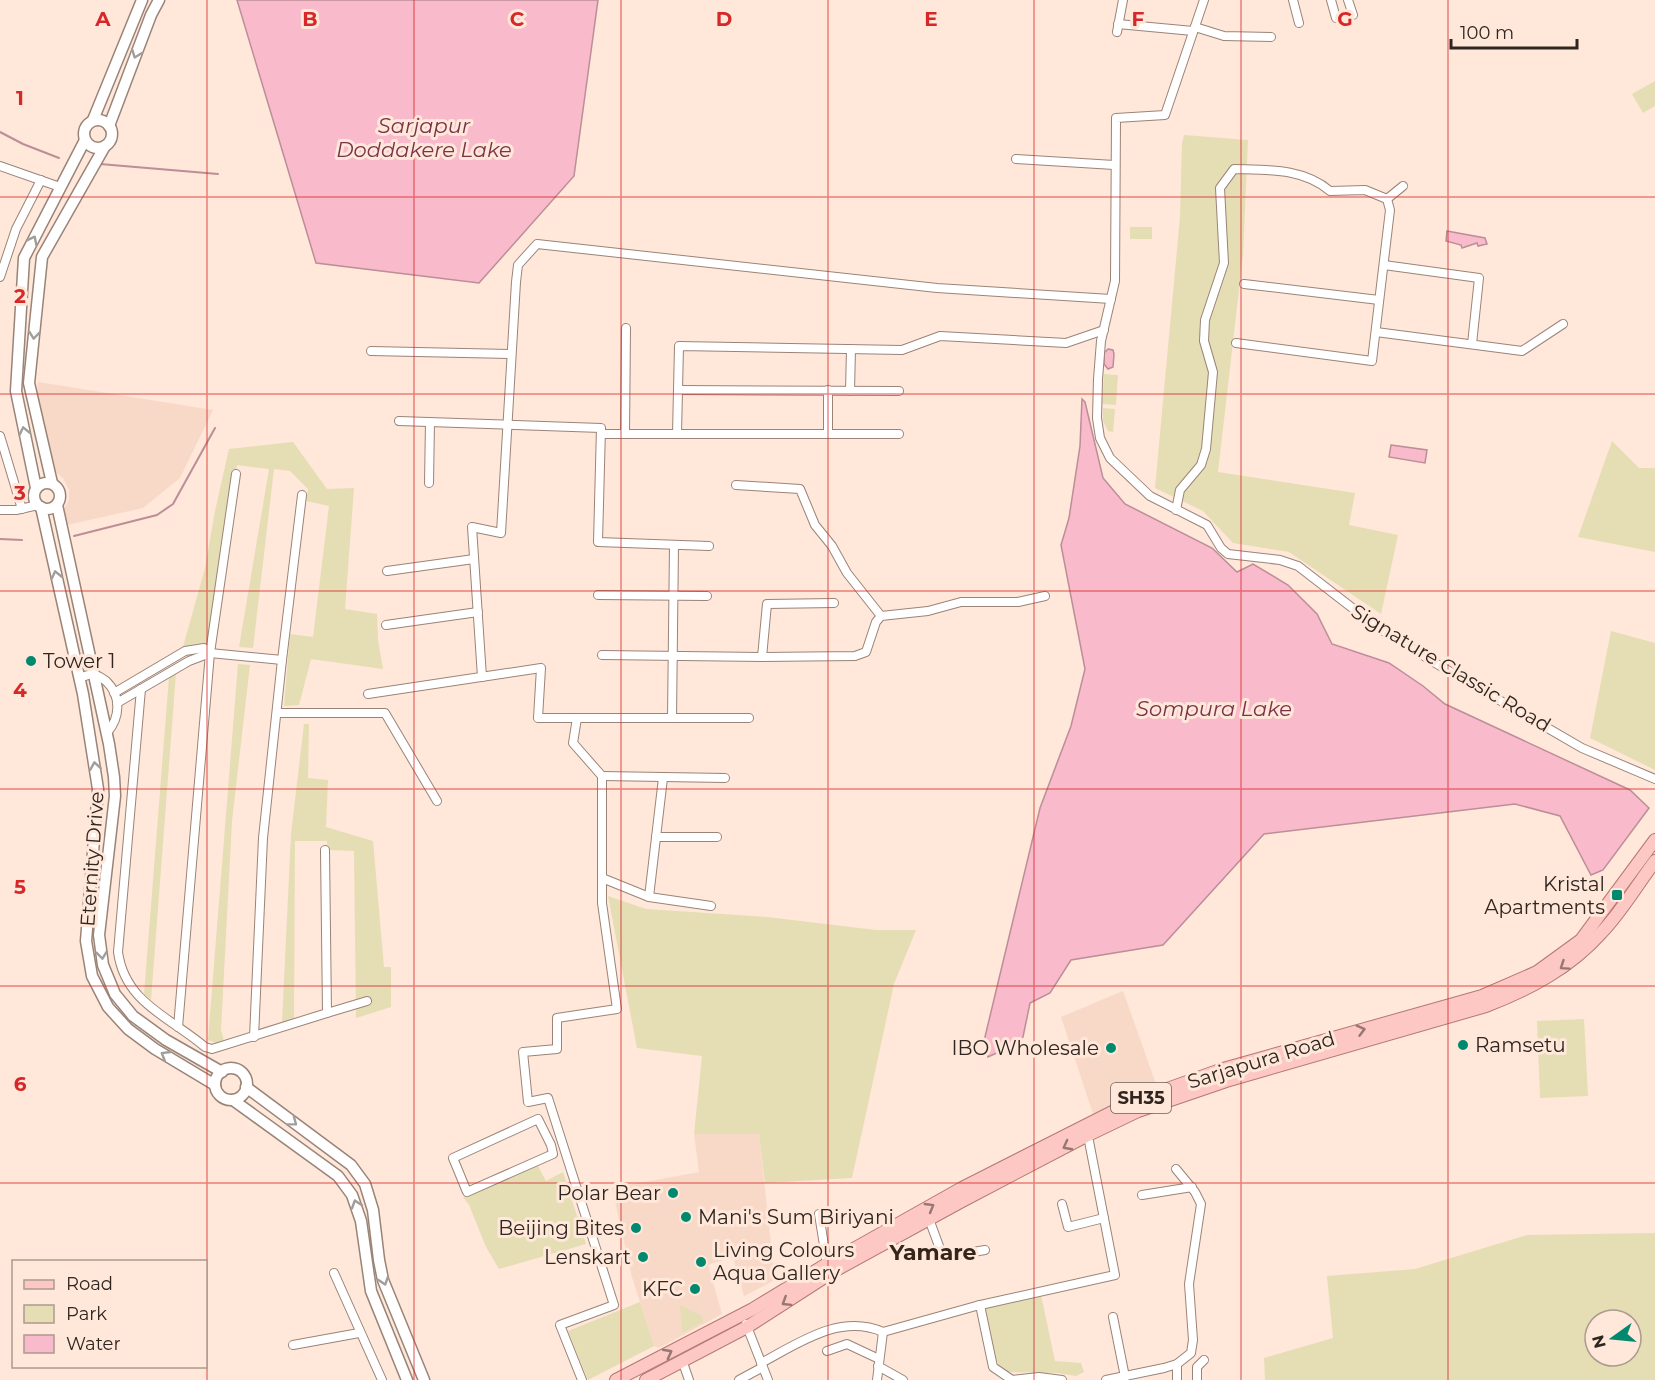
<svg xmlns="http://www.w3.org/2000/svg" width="1655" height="1380" viewBox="0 0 1655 1380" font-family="Montserrat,sans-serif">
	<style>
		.built { fill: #f8d9c8 }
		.green { fill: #e5deb4; fill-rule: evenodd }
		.water { fill: #f9bacb; stroke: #bc8e98; stroke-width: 1.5 }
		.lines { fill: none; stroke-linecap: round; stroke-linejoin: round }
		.stream { stroke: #bc8e98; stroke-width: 2 }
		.minor-casing { stroke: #9a8478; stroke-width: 10 }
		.tertiary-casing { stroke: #9a8478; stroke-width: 13 }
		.primary-casing { stroke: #b47870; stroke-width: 14 }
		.minor { stroke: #fff; stroke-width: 8 }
		.tertiary { stroke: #fff; stroke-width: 10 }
		.primary { stroke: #fdc8c3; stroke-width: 12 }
		.oneway { stroke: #a19d9b }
		.oneway2 { stroke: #967772 }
		.grid { fill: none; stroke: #d62828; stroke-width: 1.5; stroke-opacity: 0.55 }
		.poi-dot { fill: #00896f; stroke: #ffe7d9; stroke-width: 2 }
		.labels { text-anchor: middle; stroke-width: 6; stroke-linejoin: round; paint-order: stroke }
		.shield { fill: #ffe7d9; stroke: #6d6058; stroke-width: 1.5 }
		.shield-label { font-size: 18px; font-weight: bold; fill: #2f2621 }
		.poi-label { font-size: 20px; fill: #2f2621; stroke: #ffe7d9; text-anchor: end }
		.street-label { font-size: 20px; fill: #2f2621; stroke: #ffe7d9 }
		.water-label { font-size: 21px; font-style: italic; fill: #7c324b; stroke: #ffe7d9 }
		.quarter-label { font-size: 22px; font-weight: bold; fill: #36251b; stroke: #ffe7d9 }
		.grid-label { font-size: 20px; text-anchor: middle; font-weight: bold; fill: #d62828; stroke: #ffe7d9; stroke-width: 6; stroke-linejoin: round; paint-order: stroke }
	</style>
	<rect width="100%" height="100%" fill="#ffe7d9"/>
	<!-- built -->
	<g class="built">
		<path d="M 38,382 L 213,410 L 180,478 L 143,508 L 67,525 L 64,509 L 69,500 L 69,490 L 63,478 L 56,472 L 37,401 Z"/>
		<path d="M 1123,991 L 1157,1087 L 1093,1114 L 1061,1017 Z"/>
		<path d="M 694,1134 L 759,1134 L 775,1280 L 744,1296 L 733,1257 L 708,1265 L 722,1314 L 659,1348 L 654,1346 L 632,1277 L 612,1188 L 699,1172 Z"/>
	</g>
	<!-- green -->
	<g class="green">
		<path d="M 1655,81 L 1655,106 L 1643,113 L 1632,94 Z"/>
		<path d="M 1184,135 L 1248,140 L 1243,255 L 1218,472 L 1355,493 L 1349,525 L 1398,535 L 1381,614 L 1289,552 L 1233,543 L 1203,511 L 1155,488 L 1180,217 L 1182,143 Z"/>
		<rect x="1130" y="227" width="22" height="12"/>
		<path d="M 1104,374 L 1118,375 L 1116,405 L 1102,404 Z"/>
		<path d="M 1103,408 L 1115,409 L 1113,432 L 1108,431 L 1103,421 Z"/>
		<path d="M 1612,441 L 1639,468 L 1655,468 L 1655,552 L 1578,537 Z"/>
		<path d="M 293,442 L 327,489 L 354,488 L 345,609 L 377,614 L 378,640 L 383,669 L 311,659 L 299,705 L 284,706 L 290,634 L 313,637 L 329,506 L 306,501 L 308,489 L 290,471 L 274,469 L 253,648 L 239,647 L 269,469 L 237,465 L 207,643 L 195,644 L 183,647 L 205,568 L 215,511 L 229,449 Z"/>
		<path d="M 1611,631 L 1655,643 L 1655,770 L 1590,738 Z"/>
		<path d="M 238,664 L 250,665 L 232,821 L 221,1030 L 224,1041 L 216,1043 L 208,1040 Z"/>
		<path d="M 176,673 L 151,1000 L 144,994 L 169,677 Z"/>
		<path d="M 304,724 L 309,724 L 308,778 L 328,780 L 326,827 L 373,841 L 384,967 L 391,967 L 391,1007 L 356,1018 L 354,851 L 327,850 L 327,841 L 295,841 L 294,1018 L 282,1022 L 291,834 Z"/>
		<path d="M 608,896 L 646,909 L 767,917 L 876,930 L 916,930 L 894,984 L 852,1178 L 765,1183 L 759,1134 L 694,1134 L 702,1056 L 637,1048 Z"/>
		<path d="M 1584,1019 L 1588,1096 L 1540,1098 L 1537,1021 Z"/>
		<path d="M 537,1164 L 546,1181 L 563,1172 L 586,1244 L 499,1269 L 486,1247 L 469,1205 L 463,1197 Z"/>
		<path d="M 1655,1233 L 1655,1380 L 1265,1380 L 1264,1358 L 1333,1338 L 1327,1276 L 1415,1269 L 1527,1235 ZM 1595,1320 L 1631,1320 L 1631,1356 L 1595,1356 Z"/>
		<path d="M 1041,1295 L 1055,1361 L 1081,1363 L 1084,1372 L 1076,1376 L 1057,1373 L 1008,1372 L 1000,1367 L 995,1356 L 984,1310 L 991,1306 Z"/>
		<path d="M 640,1302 L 654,1346 L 588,1380 L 568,1331 Z"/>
		<path d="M 680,1305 L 702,1316 L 703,1322 L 682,1333 Z"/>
	</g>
	<!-- water -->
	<g class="water">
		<path d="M 237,0 L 598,0 L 574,176 L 479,283 L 316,263 Z"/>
		<path d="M 1447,231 L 1485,238 L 1487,244 L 1478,246 L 1477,243 L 1462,248 L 1461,245 L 1446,241 Z"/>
		<path d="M 1108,349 L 1113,350 L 1114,354 L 1113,367 L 1108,369 L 1104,364 L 1104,353 Z"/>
		<path d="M 1082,399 L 1085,402 L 1103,478 L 1125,504 L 1212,548 L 1237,572 L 1253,564 L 1288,585 L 1317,614 L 1332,644 L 1389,663 L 1423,686 L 1445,704 L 1630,790 L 1649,808 L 1603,870 L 1591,875 L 1560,816 L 1515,804 L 1264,834 L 1163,945 L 1071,960 L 1050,993 L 1030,1003 L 1023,1037 L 1017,1044 L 988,1057 L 984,1041 L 1040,808 L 1071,726 L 1085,669 L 1061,545 L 1069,518 L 1080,446 Z"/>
		<path d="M 1391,445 L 1427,450 L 1425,463 L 1389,457 Z"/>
	</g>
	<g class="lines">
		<!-- stream -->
		<g class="stream">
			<path d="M 0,132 L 23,144 L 59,158"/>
			<path d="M 100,164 L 218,174"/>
			<path d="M 74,536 L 157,515 L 173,504 L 215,428"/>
			<path d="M 0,539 L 22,540"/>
		</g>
		<!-- minor casing -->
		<g class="minor-casing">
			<g id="minor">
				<path d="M 1204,0 L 1165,115 L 1116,118 L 1115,281 L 1101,341 L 1098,379 L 1097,418 L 1100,438 L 1110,458 L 1150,496 L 1207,525 L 1221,548 L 1228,554 L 1280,560 L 1298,566 L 1377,627 L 1437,664 L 1582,748 L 1655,779"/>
				<path d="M 1293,0 L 1299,23"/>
				<path d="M 1331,0 L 1336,18"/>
				<path d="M 1348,0 L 1353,15"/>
				<path d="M 1118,24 L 1193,31"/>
				<path d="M 1195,27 L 1224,36 L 1271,37"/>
				<path d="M 1117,32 L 1123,0"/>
				<path d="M 1016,159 L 1114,165"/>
				<path d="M 0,166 L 60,187"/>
				<path d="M 1387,199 L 1403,186"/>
				<path d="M 1384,265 L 1479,278 L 1472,344"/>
				<path d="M 0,277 L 16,229 L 41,180"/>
				<path d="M 1244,284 L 1379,300"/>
				<path d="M 1376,332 L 1522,351 L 1563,324"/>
				<path d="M 371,351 L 510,354"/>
				<path d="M 678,390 L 899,391"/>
				<path d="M 828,390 L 828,434"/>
				<path d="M 850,391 L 851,349"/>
				<path d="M 399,421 L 601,428 L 598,542 L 709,546"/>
				<path d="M 601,434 L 899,434"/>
				<path d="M 625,434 L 626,328"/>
				<path d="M 677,434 L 679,346 L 902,350 L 940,336 L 1066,343 L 1104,330"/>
				<path d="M 0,436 L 22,509"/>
				<path d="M 429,483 L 430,422"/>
				<path d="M 736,485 L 800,489 L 815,525 L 832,546 L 847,573 L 881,616"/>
				<path d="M 0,510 L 16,510 L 38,505"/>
				<path d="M 1176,510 L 1180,490 L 1201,465 L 1206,449 L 1213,372 L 1204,341 L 1205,320 L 1224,263 L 1220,188 L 1234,169 C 1268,170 1303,168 1330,191 L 1365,190 L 1387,199 L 1390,210 L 1372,361 L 1236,343"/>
				<path d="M 387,571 L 474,559"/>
				<path d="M 598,595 L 707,596"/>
				<path d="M 386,625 L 478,612"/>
				<path d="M 602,655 L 762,657 L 855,656 L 866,652 L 876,622 L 881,616 L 928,611 L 961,602 L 1018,602 L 1045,596"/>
				<path d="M 762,657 L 767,604 L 834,603"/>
				<path d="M 482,677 L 472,527 L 501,533 L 516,282 L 518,265 L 537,244 L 937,288 L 1111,299"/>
				<path d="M 79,678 C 83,677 89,674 93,674 C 98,675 103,679 106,681 C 122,696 120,718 107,733"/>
				<path d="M 141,689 L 118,952 C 125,1003 170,1017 205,1047 L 212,1049 L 327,1013 L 325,850"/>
				<path d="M 114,693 L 185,651 L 204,648 L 210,653"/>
				<path d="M 368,694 L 541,668 L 538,718 L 749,718"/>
				<path d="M 117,703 L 189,661 L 210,653 L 282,660 L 302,495"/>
				<path d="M 277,713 L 385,713 L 437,801"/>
				<path d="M 577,718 L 573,743 L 602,776 L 602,903 L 617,1009 L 557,1018 L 557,1049 L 523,1052 L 528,1102 L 548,1098 L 614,1305 L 560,1325 L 582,1380"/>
				<path d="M 672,718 L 674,545"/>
				<path d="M 602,776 L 725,778"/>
				<path d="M 656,837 L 717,837"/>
				<path d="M 602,878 L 649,897 L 711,906"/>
				<path d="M 649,897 L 663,778"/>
				<path d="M 327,1013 L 367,1001"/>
				<path d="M 178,1027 L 210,653 L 236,474"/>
				<path d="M 254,1037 L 263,838 L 282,660"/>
				<path d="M 538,1119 L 551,1145 L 553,1154 L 467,1192 L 453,1158 Z"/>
				<path d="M 1142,1195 L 1192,1187"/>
				<path d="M 1062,1204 L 1068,1227 L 1104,1218"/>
				<path d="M 819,1214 L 827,1264"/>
				<path d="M 929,1219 L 943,1257 L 985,1250"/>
				<path d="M 334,1273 L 382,1380"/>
				<path d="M 980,1305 L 993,1367 L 1012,1380 L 1039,1377 L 1062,1380"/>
				<path d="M 1113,1317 L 1125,1377"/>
				<path d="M 746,1324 L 768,1380"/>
				<path d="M 293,1345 L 359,1333"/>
				<path d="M 827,1351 L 847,1344 L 879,1359"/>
				<path d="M 682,1360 L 689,1380"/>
				<path d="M 761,1363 C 799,1343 840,1313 883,1332 L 976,1306 L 1115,1275 L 1087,1131"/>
				<path d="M 1177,1364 L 1177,1380"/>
				<path d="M 878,1366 L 903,1380"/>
				<path d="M 739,1380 L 763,1367"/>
				<path d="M 877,1380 L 883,1332"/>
				<path d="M 1106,1380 L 1164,1368 L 1177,1364 L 1191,1353 L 1193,1340 L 1189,1284 L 1201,1204 L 1195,1192 L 1176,1169"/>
				<path d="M 1197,1380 L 1197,1367 L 1204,1360"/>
			</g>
		</g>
		<!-- tertiary casing -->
		<g class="tertiary-casing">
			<g id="tertiary">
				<circle cx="98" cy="134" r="14"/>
				<path d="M 93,120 L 142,0"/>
				<path d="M 109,126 L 151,15 L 159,0"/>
				<circle cx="47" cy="496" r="13"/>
				<path d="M 52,483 L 29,383 L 42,257 L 105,146"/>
				<path d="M 36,488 L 16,391 L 24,258 L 85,140"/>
				<path d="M 57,505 L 109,744 L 114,777 L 115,796 L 99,935 L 103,965 L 115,994 L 133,1016 L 166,1040 L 222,1072"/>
				<path d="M 41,507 L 83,694 L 98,789 L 86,941 L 92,976 L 108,1007 L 128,1029 L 155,1049 L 215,1085"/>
				<circle cx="231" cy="1084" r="16"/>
				<path d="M 246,1087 L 351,1165 L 365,1184 L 373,1210 L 379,1260 L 383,1280 L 424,1380"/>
				<path d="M 233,1100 L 338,1176 L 352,1195 L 361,1221 L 371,1291 L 407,1380"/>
			</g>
		</g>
		<!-- primary casing -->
		<g class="primary-casing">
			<g id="primary">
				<path d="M 616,1380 L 753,1309 L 827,1264 L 962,1188 L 1134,1101 L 1223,1069 L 1482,996 L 1537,972 L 1581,940 L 1655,840"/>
				<path d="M 646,1380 L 747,1327 L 834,1271 L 962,1201 L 1088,1135 L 1138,1111 L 1226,1081 L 1486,1006 C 1530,989 1570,968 1602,932 C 1622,911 1637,885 1655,861"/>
			</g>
		</g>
		<!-- minor -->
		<use href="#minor" class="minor"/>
		<!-- tertiary -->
		<use href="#tertiary" class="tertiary"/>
		<!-- primary -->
		<use href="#primary" class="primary"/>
	</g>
	<!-- one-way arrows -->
	<defs><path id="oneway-chevron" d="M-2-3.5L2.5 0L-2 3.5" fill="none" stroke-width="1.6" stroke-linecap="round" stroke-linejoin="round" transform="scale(1.5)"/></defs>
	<g class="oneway">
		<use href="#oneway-chevron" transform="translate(136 54) rotate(111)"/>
		<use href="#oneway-chevron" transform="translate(33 240) rotate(-63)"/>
		<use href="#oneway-chevron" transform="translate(34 335) rotate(96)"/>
		<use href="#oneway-chevron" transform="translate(24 431) rotate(-102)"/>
		<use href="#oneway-chevron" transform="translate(56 575) rotate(-103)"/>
		<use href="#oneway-chevron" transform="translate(95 766) rotate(-99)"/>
		<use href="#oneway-chevron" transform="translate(102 955) rotate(83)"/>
		<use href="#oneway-chevron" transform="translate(165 1055) rotate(-149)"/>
		<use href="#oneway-chevron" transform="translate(293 1122) rotate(37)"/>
		<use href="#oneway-chevron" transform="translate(356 1204) rotate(-108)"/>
		<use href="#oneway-chevron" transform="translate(384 1281) rotate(72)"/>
	</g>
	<g class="oneway2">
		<use href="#oneway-chevron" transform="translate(1564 966) rotate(146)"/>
		<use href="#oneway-chevron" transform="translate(1361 1030) rotate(-15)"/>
		<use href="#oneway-chevron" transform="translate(1067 1146) rotate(152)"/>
		<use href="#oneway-chevron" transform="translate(930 1207) rotate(-30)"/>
		<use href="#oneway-chevron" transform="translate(786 1302) rotate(148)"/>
		<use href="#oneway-chevron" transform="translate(668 1353) rotate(-28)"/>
	</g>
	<!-- grid -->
	<path class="grid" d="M 207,0 L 207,1380M 414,0 L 414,1380M 621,0 L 621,1380M 828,0 L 828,1380M 1034,0 L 1034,1380M 1241,0 L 1241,1380M 1448,0 L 1448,1380M 0,197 L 1655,197M 0,394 L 1655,394M 0,591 L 1655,591M 0,789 L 1655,789M 0,986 L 1655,986M 0,1183 L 1655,1183"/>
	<!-- markers -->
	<g class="poi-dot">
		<circle cx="31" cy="661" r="6"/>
		<rect x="1611" y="889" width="12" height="12" rx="3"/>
		<circle cx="1463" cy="1045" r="6"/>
		<circle cx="1111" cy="1048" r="6"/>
		<circle cx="673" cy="1193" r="6"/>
		<circle cx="686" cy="1217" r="6"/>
		<circle cx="636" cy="1228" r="6"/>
		<circle cx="643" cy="1257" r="6"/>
		<circle cx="701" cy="1262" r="6"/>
		<circle cx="695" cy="1289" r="6"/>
	</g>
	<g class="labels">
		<!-- shield labels -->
		<rect class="shield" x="1111" y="1083" width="60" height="30" rx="4.5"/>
		<g class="shield-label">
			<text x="1141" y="1104">SH35</text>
		</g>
		<!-- poi labels -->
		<g class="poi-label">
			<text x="43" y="668" text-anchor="start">Tower 1</text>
			<text x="1605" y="891">Kristal<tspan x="1605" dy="23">Apartments</tspan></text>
			<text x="1475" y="1052" text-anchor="start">Ramsetu</text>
			<text x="1099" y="1055">IBO Wholesale</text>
			<text x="661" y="1200">Polar Bear</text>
			<text x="698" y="1224" text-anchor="start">Mani's Sum Biriyani</text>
			<text x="624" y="1235">Beijing Bites</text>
			<text x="713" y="1257" text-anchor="start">Living Colours<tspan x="713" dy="23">Aqua Gallery</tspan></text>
			<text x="631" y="1264">Lenskart</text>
			<text x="683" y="1296">KFC</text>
		</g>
		<!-- street labels -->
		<g class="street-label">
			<text transform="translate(1451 668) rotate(31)" y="7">Signature Classic Road</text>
			<text transform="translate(92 859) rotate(-86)" y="7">Eternity Drive</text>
			<text transform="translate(1261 1060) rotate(-17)" y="7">Sarjapura Road</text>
		</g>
		<!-- water labels -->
		<g class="water-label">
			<text x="424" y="133">Sarjapur<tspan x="424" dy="24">Doddakere Lake</tspan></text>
			<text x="1214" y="716">Sompura Lake</text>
		</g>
		<!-- quarter labels -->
		<g class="quarter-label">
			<text x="933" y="1260">Yamare</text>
		</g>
	</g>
	<g class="grid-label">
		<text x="103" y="26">A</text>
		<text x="310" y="26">B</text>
		<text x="517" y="26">C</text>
		<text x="724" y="26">D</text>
		<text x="931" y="26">E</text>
		<text x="1138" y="26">F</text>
		<text x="1345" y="26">G</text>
		<text x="20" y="105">1</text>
		<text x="20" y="303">2</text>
		<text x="20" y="500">3</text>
		<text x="20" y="697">4</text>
		<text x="20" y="894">5</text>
		<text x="20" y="1091">6</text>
	</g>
	<!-- legend -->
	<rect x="12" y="1260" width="195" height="108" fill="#ffe7d9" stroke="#ac9a8f" stroke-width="1.5"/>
	<rect x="24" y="1280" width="30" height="9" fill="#fdc8c3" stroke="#ac9a8f" stroke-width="1.5"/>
	<text x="66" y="1290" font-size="18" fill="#2f2621">Road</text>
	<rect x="24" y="1305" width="30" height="18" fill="#e5deb4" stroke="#ac9a8f" stroke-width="1.5"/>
	<text x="66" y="1320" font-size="18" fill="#2f2621">Park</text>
	<rect x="24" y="1335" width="30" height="18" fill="#f9bacb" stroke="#ac9a8f" stroke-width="1.5"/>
	<text x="66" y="1350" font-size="18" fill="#2f2621">Water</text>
	<!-- north arrow -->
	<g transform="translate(1613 1338) rotate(255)"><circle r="28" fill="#ffe7d9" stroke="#ac9a8f" stroke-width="1.5"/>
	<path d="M0-4.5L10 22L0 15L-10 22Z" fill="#00896f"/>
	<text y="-9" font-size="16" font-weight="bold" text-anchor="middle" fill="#2f2621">N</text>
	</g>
	<!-- scale -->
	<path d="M1451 39v9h126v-9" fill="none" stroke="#2f2621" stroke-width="3"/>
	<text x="1460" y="39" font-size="18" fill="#2f2621" stroke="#ffe7d9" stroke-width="4.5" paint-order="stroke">100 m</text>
</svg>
